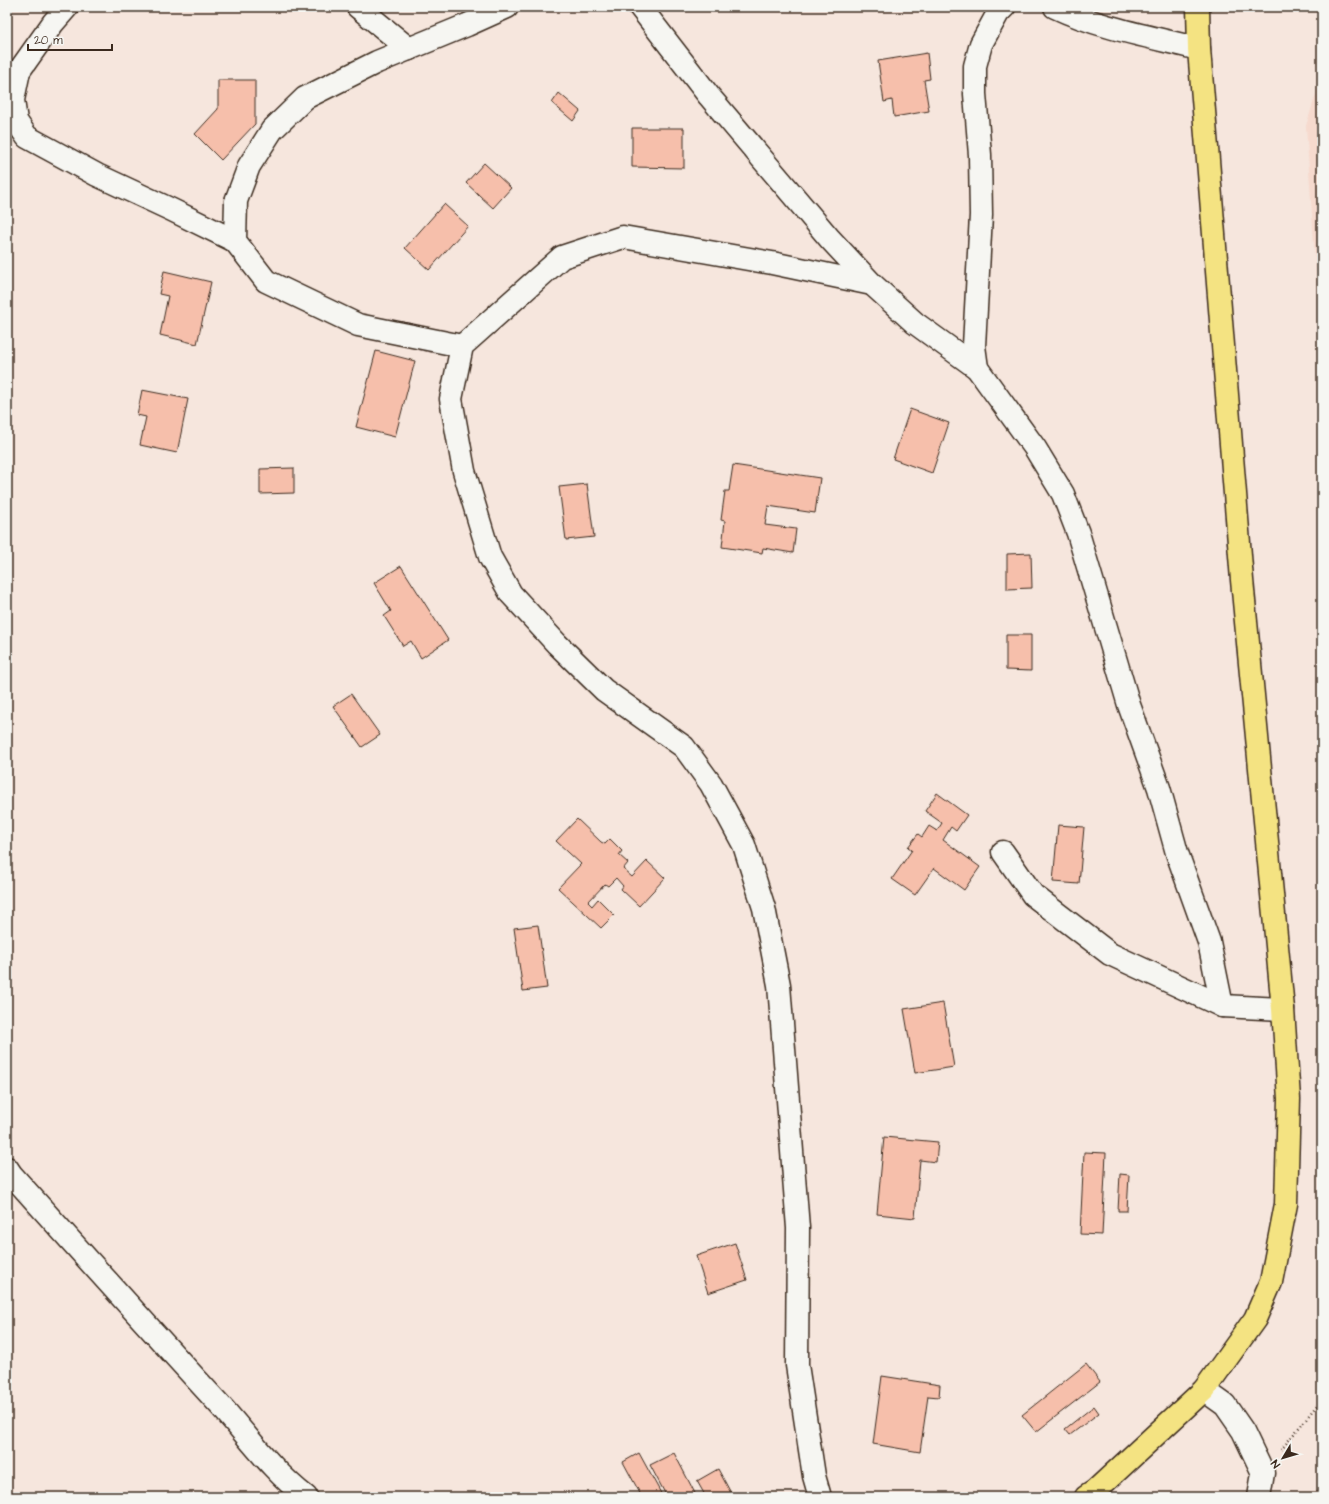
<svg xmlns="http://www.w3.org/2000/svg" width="1329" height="1504" viewBox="0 0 1329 1504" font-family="'Architects Daughter',sans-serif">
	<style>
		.built { fill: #f6dace }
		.building { fill: #f6bfab; stroke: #3b2a1e }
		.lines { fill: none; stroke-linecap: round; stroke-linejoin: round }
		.minor-casing { stroke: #3b2a1e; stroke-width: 25 }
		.primary-casing { stroke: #3b2a1e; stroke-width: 25 }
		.path { stroke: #3b2a1e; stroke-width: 2.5; stroke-dasharray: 1 3; stroke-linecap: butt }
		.minor { stroke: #f6f6f2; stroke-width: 22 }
		.primary { stroke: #f4e382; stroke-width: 22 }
	</style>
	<rect width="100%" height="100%" fill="#f6e6dd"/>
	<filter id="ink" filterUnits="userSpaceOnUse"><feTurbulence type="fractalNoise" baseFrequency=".025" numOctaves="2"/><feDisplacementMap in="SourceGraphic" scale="8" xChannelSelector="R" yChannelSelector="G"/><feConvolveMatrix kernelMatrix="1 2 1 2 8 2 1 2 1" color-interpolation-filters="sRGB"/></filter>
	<g filter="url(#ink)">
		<!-- built -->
		<path class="built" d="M 1322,75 L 1322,363 L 1306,126 Z"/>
		<!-- building -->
		<g class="building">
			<path d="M 927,53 L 930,79 L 924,80 L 929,111 L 894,117 L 892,100 L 884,102 L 878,61 Z"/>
			<path d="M 218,80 L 255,80 L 255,124 L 221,160 L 195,134 L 218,109 Z"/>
			<path d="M 559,93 L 580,111 L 573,121 L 552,103 Z"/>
			<path d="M 632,128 L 684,128 L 684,168 L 632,167 Z"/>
			<path d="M 484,163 L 511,188 L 493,208 L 466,183 Z"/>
			<path d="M 444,204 L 468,226 L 429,270 L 405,248 Z"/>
			<path d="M 164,271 L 211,282 L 197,344 L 160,335 L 168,296 L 159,294 Z"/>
			<path d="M 376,351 L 415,361 L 395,437 L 356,427 Z"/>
			<path d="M 142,390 L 188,399 L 177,453 L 140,445 L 146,417 L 137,415 Z"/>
			<path d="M 910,409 L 949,423 L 932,473 L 893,459 Z"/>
			<path d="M 733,465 L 820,478 L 815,513 L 768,506 L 765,525 L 796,529 L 793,553 L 763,548 L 762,553 L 722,547 L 725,521 L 721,520 L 725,491 L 729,491 Z"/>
			<path d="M 294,468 L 294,493 L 260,494 L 260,469 Z"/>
			<path d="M 587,484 L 594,537 L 566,540 L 559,487 Z"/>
			<path d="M 1031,553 L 1032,588 L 1007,589 L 1007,554 Z"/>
			<path d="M 401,566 L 448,640 L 421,658 L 411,641 L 403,646 L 384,616 L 391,611 L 374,583 Z"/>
			<path d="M 1006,635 L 1031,635 L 1031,671 L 1006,670 Z"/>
			<path d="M 351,694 L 380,735 L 362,747 L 333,706 Z"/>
			<path d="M 937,793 L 967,815 L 956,831 L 951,827 L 943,840 L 980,867 L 964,890 L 934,868 L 915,895 L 892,879 L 912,850 L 908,847 L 918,834 L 922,837 L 929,826 L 937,831 L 942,823 L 925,811 Z"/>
			<path d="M 577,819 L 601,842 L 605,844 L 610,839 L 622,851 L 619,855 L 628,863 L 623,869 L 632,877 L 647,861 L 665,878 L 639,906 L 621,889 L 623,886 L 616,878 L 608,886 L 605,884 L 588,902 L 592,906 L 598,899 L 614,915 L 601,928 L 558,888 L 581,864 L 556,841 Z"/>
			<path d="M 1058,825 L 1084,827 L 1079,884 L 1053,882 Z"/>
			<path d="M 538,925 L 547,988 L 523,991 L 514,928 Z"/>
			<path d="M 943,1003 L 954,1067 L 915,1073 L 904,1009 Z"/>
			<path d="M 884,1137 L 938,1142 L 936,1162 L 920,1160 L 915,1218 L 877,1214 Z"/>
			<path d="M 1084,1152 L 1106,1153 L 1102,1235 L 1080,1234 Z"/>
			<path d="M 1120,1174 L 1129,1175 L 1127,1211 L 1118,1211 Z"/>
			<path d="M 735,1243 L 747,1280 L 708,1293 L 696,1256 Z"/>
			<path d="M 1086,1364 L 1100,1382 L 1036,1432 L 1022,1415 Z"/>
			<path d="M 882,1376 L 940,1385 L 939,1397 L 928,1396 L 920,1452 L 873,1444 Z"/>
			<path d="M 1094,1406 L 1099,1413 L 1070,1435 L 1065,1429 Z"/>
			<path d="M 639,1453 L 663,1497 L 642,1497 L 623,1462 Z"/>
			<path d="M 674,1453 L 697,1497 L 667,1497 L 650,1465 Z"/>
			<path d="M 718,1469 L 731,1493 L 723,1497 L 706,1497 L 697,1481 Z"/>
		</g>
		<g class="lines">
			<!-- minor casing -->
			<g class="minor-casing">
				<g id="minor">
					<path d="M 67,7 L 53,23 L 19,71 L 13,100 L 16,121 L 27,137 L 97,175 L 172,210 L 235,241"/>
					<path d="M 358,7 L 409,49"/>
					<path d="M 640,7 L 709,96 L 830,239 L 872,284 L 915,323 L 977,368 L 1035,448 L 1063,494 L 1078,533 L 1129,705 L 1159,788 L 1177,853 L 1209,942 L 1222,1006"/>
					<path d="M 1055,7 C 1099,28 1152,37 1199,49"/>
					<path d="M 462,346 L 358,325 L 266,281 L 235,241 L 236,201 L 249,166 L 272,130 L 305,98 L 377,62 L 467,25 L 507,7"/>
					<path d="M 977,368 L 974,346 L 981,215 L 980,155 L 975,94 L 975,66 L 981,44 L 998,13 L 1004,7"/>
					<path d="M 1003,852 L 1033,895 L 1110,954 L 1222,1006 L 1283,1009"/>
					<path d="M 7,1168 L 11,1174 C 80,1251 149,1328 219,1404 C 247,1435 272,1471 306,1497"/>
					<path d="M 1204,1390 L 1225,1405 L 1243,1431 L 1263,1473 L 1259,1497"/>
					<path d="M 820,1497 L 814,1476 L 797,1365 L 798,1228 L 779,985 L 764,908 L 744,845 L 711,784 L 684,747 L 604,690 L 557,644 L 511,594 L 490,557 L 464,471 L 451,399 L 462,346 L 562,257 L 623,237 L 772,263 L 872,284"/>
				</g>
			</g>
			<!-- primary casing -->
			<g class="primary-casing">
				<path id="primary" d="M 1086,1497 L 1095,1491 L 1204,1390 L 1255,1319 L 1271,1282 L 1286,1204 L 1289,1099 L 1283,1009 L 1242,580 L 1199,49 L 1198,7"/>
			</g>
			<!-- path -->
			<path class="path" d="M 1281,1450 L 1322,1399"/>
			<!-- minor -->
			<use href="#minor" class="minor"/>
			<!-- primary -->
			<use href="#primary" class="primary"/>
		</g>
	</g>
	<!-- margin -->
	<rect width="1329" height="1504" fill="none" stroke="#f6f6f2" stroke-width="24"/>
	<rect x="12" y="12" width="1305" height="1480" fill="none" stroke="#3b2a1e" stroke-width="1.5" filter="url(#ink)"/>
	<!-- north arrow -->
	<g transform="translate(1283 1458) rotate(232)" stroke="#f6f6f2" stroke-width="3" paint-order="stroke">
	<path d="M0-3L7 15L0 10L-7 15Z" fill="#3b2a1e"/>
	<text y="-6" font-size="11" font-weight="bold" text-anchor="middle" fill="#3b2a1e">N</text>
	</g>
	<!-- scale -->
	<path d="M28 44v6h84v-6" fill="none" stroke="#3b2a1e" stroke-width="2"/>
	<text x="34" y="44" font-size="12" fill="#3b2a1e" stroke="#f6f6f2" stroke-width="3" paint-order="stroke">20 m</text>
</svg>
